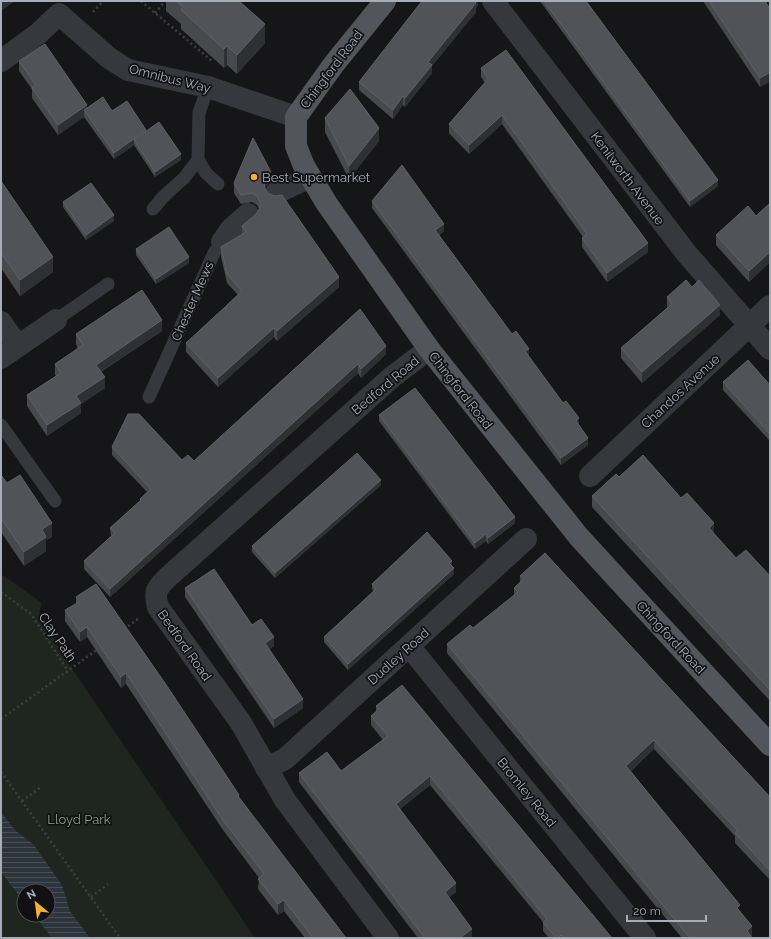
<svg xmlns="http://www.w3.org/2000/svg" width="771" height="939" viewBox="0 0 771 939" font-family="Raleway,sans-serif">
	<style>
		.park { fill: #1e261f; fill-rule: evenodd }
		.water { fill: url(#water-rules) }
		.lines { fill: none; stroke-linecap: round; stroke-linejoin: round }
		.path { stroke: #3d3f44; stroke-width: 2.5; stroke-dasharray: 2 3; stroke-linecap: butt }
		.service { stroke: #37383d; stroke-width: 13 }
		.minor { stroke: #37383d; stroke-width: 22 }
		.primary { stroke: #53555c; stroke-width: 22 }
		.wall { fill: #47494d }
		.shaded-wall { fill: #2f3033 }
		.building { fill: #525359; stroke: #5f6168 }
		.poi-dot { fill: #f2b134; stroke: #111113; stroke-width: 1.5 }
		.labels { text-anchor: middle; stroke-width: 3.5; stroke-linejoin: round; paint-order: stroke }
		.street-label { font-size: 13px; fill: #a8adb8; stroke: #111113 }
		.poi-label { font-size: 13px; fill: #a8adb8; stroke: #111113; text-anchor: start }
		.park-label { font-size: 13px; fill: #7fa381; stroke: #111113 }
	</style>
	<defs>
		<pattern id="water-rules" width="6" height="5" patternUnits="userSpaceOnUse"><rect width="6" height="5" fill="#2c353c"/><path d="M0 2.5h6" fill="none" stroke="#485056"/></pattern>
	</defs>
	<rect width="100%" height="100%" fill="#161618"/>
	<!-- park -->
	<path class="park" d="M 1,574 L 42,603 L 39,612 L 66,660 L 255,938 L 1,938 ZM 24,891 L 48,891 L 48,915 L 24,915 Z"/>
	<!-- water -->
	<path class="water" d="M 1,812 L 16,831 L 33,844 L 62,885 L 70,911 L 90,938 L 52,938 L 34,915 L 48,915 L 48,891 L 24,891 L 24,902 L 1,872 Z"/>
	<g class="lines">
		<!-- path -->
		<g class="path">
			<path d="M 141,1 L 212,61"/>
			<path d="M 93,12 L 103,1"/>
			<path d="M 155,13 L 165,1"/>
			<path d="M 1,592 L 31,614 L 68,671"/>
			<path d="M 124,629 L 138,619"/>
			<path d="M 1,719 L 98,649"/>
			<path d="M 1,772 L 120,938"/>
			<path d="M 22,801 L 41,787"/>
			<path d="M 91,897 L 108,884"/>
		</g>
		<!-- service -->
		<g class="service">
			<path d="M 198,160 L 206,173 L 218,184"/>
			<path d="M 153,209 L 163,197 L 184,178 L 198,160 L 199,113 L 208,87"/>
			<path d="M 56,320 L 108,284"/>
			<path d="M 149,397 L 214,253 L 222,242"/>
			<path d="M 1,425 L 55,501"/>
		</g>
		<!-- minor -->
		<g class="minor">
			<path d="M 493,1 L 687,254 L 770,349"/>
			<path d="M 1,61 L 38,34 L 59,14 L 109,58 L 128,70 L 208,87 L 296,117"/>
			<path d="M 276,193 L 310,177"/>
			<path d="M 222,242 L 231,229 L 248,214"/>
			<path d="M 1,322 L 18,346"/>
			<path d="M 1,358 L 56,320"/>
			<path d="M 590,476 L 770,306"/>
			<path d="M 409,646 L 645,938"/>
			<path d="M 266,768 L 285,759 L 526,539"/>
			<path d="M 388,938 L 285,800 L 241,723 L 158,607 C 154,592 156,589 167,578 L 392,377 L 429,349"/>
		</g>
		<!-- primary -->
		<path class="primary" d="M 385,1 L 334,64 L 296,117 L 296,146 L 304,166 L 327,204 L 429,349 L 579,537 L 770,745"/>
	</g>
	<!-- wall -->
	<g class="wall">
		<path d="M 166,1 L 239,1 L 265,43 L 237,74 L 227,65 L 224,68 L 181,29 L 181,24 L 166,11 Z"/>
		<path d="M 478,1 L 478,5 L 476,8 L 476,12 L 432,66 L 432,73 L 405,107 L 403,105 L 393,119 L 359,90 L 359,82 Z"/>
		<path d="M 540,1 L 586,1 L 718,186 L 690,207 Z"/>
		<path d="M 703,1 L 765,1 L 770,9 L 770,84 L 769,82 L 760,87 Z"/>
		<path d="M 19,61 L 87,108 L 112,111 L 146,131 L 181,160 L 155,177 L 134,145 L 114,159 L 84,117 L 58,135 L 32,98 L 32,89 L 19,71 Z"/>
		<path d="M 481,68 L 648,252 L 607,282 L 582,247 L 582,238 L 583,237 L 502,124 L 469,154 L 449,133 L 449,124 L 485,83 L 481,77 Z"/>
		<path d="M 325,118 L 379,141 L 349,179 L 325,132 Z"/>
		<path d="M 1,181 L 53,272 L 20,296 L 1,268 Z"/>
		<path d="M 271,182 L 266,186 L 265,189 L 339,287 L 277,341 L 274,337 L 218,387 L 186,352 L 186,343 L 226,310 L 238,295 L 227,283 L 221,257 L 221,247 L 242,234 L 242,226 L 256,214 L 259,209 L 257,205 L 252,202 L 241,204 L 234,193 L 234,183 Z"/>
		<path d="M 372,201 L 444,231 L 439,235 L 512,334 L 529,356 L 528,356 L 579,425 L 588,445 L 561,465 L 372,208 Z"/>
		<path d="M 63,202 L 114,221 L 86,240 L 63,207 Z"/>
		<path d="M 770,203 L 770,262 L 749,282 L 716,245 L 716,235 L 756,216 Z"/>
		<path d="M 136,249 L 189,263 L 156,284 L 136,255 Z"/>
		<path d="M 692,287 L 720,315 L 642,383 L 621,358 L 621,348 L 667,308 L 667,297 Z"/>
		<path d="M 360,309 L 386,354 L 361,378 L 358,373 L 110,597 L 84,569 L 84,561 L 111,536 L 110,528 L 140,502 L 140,499 L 147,492 L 112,455 L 112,447 L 182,460 L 194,461 Z"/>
		<path d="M 162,331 L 101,372 L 105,388 L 81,404 L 81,413 L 47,436 L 27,406 L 27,395 L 56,376 L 55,375 L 55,364 L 78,349 L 76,344 L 76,334 Z"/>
		<path d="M 723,382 L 770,385 L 770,441 L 723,390 Z"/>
		<path d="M 379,415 L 515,523 L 488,544 L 486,541 L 475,549 L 379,421 Z"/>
		<path d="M 1,475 L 7,483 L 52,537 L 46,540 L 46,551 L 24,566 L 1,532 Z"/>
		<path d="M 619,477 L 714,534 L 736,558 L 770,576 L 770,701 L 592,507 L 592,496 Z"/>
		<path d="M 381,485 L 275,578 L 252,552 L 252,546 Z"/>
		<path d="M 452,566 L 454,574 L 348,670 L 324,642 L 324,637 L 374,592 L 372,589 L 372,584 Z"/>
		<path d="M 520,576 L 770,797 L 770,880 L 735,843 L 735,836 L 654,749 L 631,771 L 740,911 L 752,935 L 751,936 L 752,938 L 682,938 L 447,653 L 447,644 L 473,628 L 514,595 L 514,588 L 520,582 Z"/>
		<path d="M 185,588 L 252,625 L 274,646 L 269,649 L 303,708 L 274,728 L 185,597 Z"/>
		<path d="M 76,597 L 239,799 L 346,938 L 305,938 L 284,911 L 278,915 L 258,889 L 259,878 L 223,830 L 126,684 L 121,688 L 87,637 L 80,642 L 65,621 L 65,610 L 76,604 Z"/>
		<path d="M 376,706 L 612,938 L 549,938 L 543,931 L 543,922 L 430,785 L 400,809 L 456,892 L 449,897 L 472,938 L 418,938 L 299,782 L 299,773 L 341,771 L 383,740 L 371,725 L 371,716 L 376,712 Z"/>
	</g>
	<!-- shaded-wall -->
	<g class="shaded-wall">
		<path d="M 1,1 L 15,1 L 1,11 Z"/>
		<path d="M 474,1 L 478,1 L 478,5 L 476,8 L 476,12 L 432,66 L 432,73 L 405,107 L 405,98 L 428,62 Z"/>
		<path d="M 265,24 L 265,43 L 237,74 L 237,55 Z"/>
		<path d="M 227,46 L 227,65 L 224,68 L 224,49 Z"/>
		<path d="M 769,73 L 769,82 L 760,87 L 760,78 Z"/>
		<path d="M 403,96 L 403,105 L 393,119 L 393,110 Z"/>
		<path d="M 87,105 L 87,113 L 84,110 L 84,117 L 58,135 L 58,125 Z"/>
		<path d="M 502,115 L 502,124 L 469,154 L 469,145 Z"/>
		<path d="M 379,128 L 379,141 L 349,179 L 349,166 Z"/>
		<path d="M 146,130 L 146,136 L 134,140 L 134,145 L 114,159 L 114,153 Z"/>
		<path d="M 181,154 L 181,160 L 155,177 L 155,172 Z"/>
		<path d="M 271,172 L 271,182 L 266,186 L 264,192 L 264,182 L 266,176 Z"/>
		<path d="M 718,180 L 718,186 L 690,207 L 690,201 Z"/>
		<path d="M 114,215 L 114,221 L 86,240 L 86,235 Z"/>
		<path d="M 444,224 L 444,231 L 435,237 L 435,230 Z"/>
		<path d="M 648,243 L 648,252 L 607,282 L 607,273 Z"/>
		<path d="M 770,252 L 770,262 L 749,282 L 749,271 Z"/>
		<path d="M 53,257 L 53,272 L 20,296 L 20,280 Z"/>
		<path d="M 189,257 L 189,263 L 156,284 L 156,279 Z"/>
		<path d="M 339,277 L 339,287 L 277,341 L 277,331 Z"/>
		<path d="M 720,305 L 720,315 L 642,383 L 642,372 Z"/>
		<path d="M 162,320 L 162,331 L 96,375 L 96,365 Z"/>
		<path d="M 274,328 L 274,337 L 218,387 L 218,378 Z"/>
		<path d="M 386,346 L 386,354 L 361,378 L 361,369 Z"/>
		<path d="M 529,349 L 529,356 L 525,358 L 525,351 Z"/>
		<path d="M 358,364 L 358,373 L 110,597 L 110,589 Z"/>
		<path d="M 105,377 L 105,388 L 81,404 L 81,413 L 47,436 L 47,425 L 76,396 Z"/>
		<path d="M 579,418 L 579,425 L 576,421 Z"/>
		<path d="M 588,438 L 588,445 L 561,465 L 561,458 Z"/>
		<path d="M 381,480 L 381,485 L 275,578 L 275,573 Z"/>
		<path d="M 515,517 L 515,523 L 488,544 L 488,538 Z"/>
		<path d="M 52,523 L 52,537 L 46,540 L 46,551 L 24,566 L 24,552 L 42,529 Z"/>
		<path d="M 714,523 L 714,534 L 709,528 Z"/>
		<path d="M 486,534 L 486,541 L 475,549 L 475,543 Z"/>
		<path d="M 452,561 L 452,566 L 449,563 Z"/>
		<path d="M 454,568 L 454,574 L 348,670 L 348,664 Z"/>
		<path d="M 87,627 L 87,637 L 80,642 L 80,632 Z"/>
		<path d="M 274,637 L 274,646 L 265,652 L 265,643 Z"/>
		<path d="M 126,673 L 126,684 L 121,688 L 121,677 Z"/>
		<path d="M 303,699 L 303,708 L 274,728 L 274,719 Z"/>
		<path d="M 654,740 L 654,749 L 626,775 L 626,766 Z"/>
		<path d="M 430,776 L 430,785 L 396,812 L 396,804 Z"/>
		<path d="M 456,883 L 456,892 L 445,901 L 445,892 Z"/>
		<path d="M 284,900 L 284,911 L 278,915 L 278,904 Z"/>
		<path d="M 752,926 L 752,935 L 749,938 L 747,931 Z"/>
		<path d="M 472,929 L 472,938 L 461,938 L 461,937 Z"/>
	</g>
	<!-- building -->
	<g class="building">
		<path d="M 176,1 L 239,1 L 265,24 L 237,55 L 227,46 L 224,49 L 181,10 L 183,7 Z"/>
		<path d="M 422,1 L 474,1 L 476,3 L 428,62 L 432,65 L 405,98 L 403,96 L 393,110 L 359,82 Z"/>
		<path d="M 544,1 L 586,1 L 718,180 L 690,201 Z"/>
		<path d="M 709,1 L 765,1 L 770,9 L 770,75 L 769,73 L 760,78 Z"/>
		<path d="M 45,44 L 87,105 L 58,125 L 32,88 L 36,85 L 19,61 Z"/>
		<path d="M 506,50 L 648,243 L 607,273 L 582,238 L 587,234 L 502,115 L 469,145 L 449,124 L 488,79 L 481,68 Z"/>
		<path d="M 350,89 L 379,128 L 349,166 L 325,118 Z"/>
		<path d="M 103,97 L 112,111 L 127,101 L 146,130 L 114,153 L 84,110 Z"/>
		<path d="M 159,122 L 181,154 L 155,172 L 134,140 Z"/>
		<path d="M 253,138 L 271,172 L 266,176 L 264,182 L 265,189 L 269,194 L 275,196 L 282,195 L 339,277 L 277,331 L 274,328 L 218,378 L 186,343 L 225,307 L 226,310 L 226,306 L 242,291 L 227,274 L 221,247 L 246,232 L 242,226 L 256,214 L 260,208 L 260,202 L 257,196 L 252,193 L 241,195 L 234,183 Z"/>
		<path d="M 402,165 L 444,224 L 435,230 L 512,334 L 516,331 L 529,349 L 525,351 L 563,403 L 566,401 L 579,418 L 576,421 L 588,438 L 561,458 L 372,201 Z"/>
		<path d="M 1,181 L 53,257 L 20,280 L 1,253 Z"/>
		<path d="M 91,183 L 114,215 L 86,235 L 63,202 Z"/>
		<path d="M 770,203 L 770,252 L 749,271 L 716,235 L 748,206 L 756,216 Z"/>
		<path d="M 169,227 L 189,257 L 156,279 L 136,249 Z"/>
		<path d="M 686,280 L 692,287 L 699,280 L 720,305 L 642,372 L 621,348 L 672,304 L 667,297 Z"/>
		<path d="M 142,290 L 162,320 L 96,365 L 105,377 L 76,396 L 81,403 L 47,425 L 27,395 L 61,373 L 55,364 L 83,345 L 76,334 Z"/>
		<path d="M 360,309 L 386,346 L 361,369 L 358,364 L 110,589 L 84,561 L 115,533 L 110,528 L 141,500 L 140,499 L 151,489 L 112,447 L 128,414 L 139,414 L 182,460 L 188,455 L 194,461 Z"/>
		<path d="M 748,360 L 770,385 L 770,434 L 723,382 Z"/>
		<path d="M 415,388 L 515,517 L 488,538 L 486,534 L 475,543 L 379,415 Z"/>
		<path d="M 357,453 L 381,480 L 275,573 L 252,546 Z"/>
		<path d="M 643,455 L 681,498 L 687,493 L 714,523 L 709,528 L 736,558 L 746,550 L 770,576 L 770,690 L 592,496 L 616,474 L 619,477 Z"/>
		<path d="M 1,475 L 7,483 L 20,475 L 52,523 L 42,529 L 46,537 L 24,552 L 1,518 Z"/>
		<path d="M 427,532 L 452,561 L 449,563 L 454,568 L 348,664 L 324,637 L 376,589 L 372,584 Z"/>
		<path d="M 545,553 L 770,797 L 770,871 L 735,833 L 738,831 L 654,740 L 626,766 L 740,905 L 737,908 L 752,926 L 747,931 L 752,938 L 690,938 L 447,644 L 470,625 L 473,628 L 518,592 L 514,588 L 524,579 L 520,576 Z"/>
		<path d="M 214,569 L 252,625 L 261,619 L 274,637 L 265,643 L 303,699 L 274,719 L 185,588 Z"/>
		<path d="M 96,584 L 167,686 L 239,795 L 238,796 L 346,938 L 313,938 L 284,900 L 278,904 L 258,879 L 264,874 L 223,820 L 126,673 L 121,677 L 87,627 L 80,632 L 65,610 L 79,602 L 76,597 Z"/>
		<path d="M 402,685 L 612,938 L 564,938 L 561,935 L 558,938 L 556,938 L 543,922 L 547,919 L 430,776 L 396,804 L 456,883 L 445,892 L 472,929 L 461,937 L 462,938 L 425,938 L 299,773 L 327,752 L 341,771 L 388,736 L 371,716 L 379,709 L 376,706 Z"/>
	</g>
	<!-- markers -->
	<circle class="poi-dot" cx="254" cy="177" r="4"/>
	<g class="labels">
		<!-- street labels -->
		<g class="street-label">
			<text transform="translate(331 69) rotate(-53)" y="5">Chingford Road</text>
			<text transform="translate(170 78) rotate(14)" y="5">Omnibus Way</text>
			<text transform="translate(628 178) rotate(53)" y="5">Kenilworth Avenue</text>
			<text transform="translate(192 301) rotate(-66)" y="5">Chester Mews</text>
			<text transform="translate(385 385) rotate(-40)" y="5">Bedford Road</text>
			<text transform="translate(461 390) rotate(52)" y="5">Chingford Road</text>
			<text transform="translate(680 391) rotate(-43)" y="5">Chandos Avenue</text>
			<text transform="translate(58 637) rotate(56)" y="5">Clay Path</text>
			<text transform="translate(671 637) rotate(47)" y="5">Chingford Road</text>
			<text transform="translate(185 645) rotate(55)" y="5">Bedford Road</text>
			<text transform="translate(398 656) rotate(-42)" y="5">Dudley Road</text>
			<text transform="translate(527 792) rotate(51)" y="5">Bromley Road</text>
		</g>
		<!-- poi labels -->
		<g class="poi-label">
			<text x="262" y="182">Best Supermarket</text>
		</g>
		<!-- park labels -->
		<g class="park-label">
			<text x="79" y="824">Lloyd Park</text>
		</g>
	</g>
	<!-- border -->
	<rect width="771" height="939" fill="none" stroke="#a8adb8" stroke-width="4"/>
	<!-- north arrow -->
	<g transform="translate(36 903) rotate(331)"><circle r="19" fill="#111113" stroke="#4d4f55"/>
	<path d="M0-3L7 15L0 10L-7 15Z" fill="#f2b134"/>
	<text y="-6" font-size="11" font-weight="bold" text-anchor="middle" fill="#a8adb8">N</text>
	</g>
	<!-- scale -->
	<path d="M627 915v6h79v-6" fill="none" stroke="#a8adb8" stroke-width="2"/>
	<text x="633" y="915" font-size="12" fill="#a8adb8" stroke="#111113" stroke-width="3" paint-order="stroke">20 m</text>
</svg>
